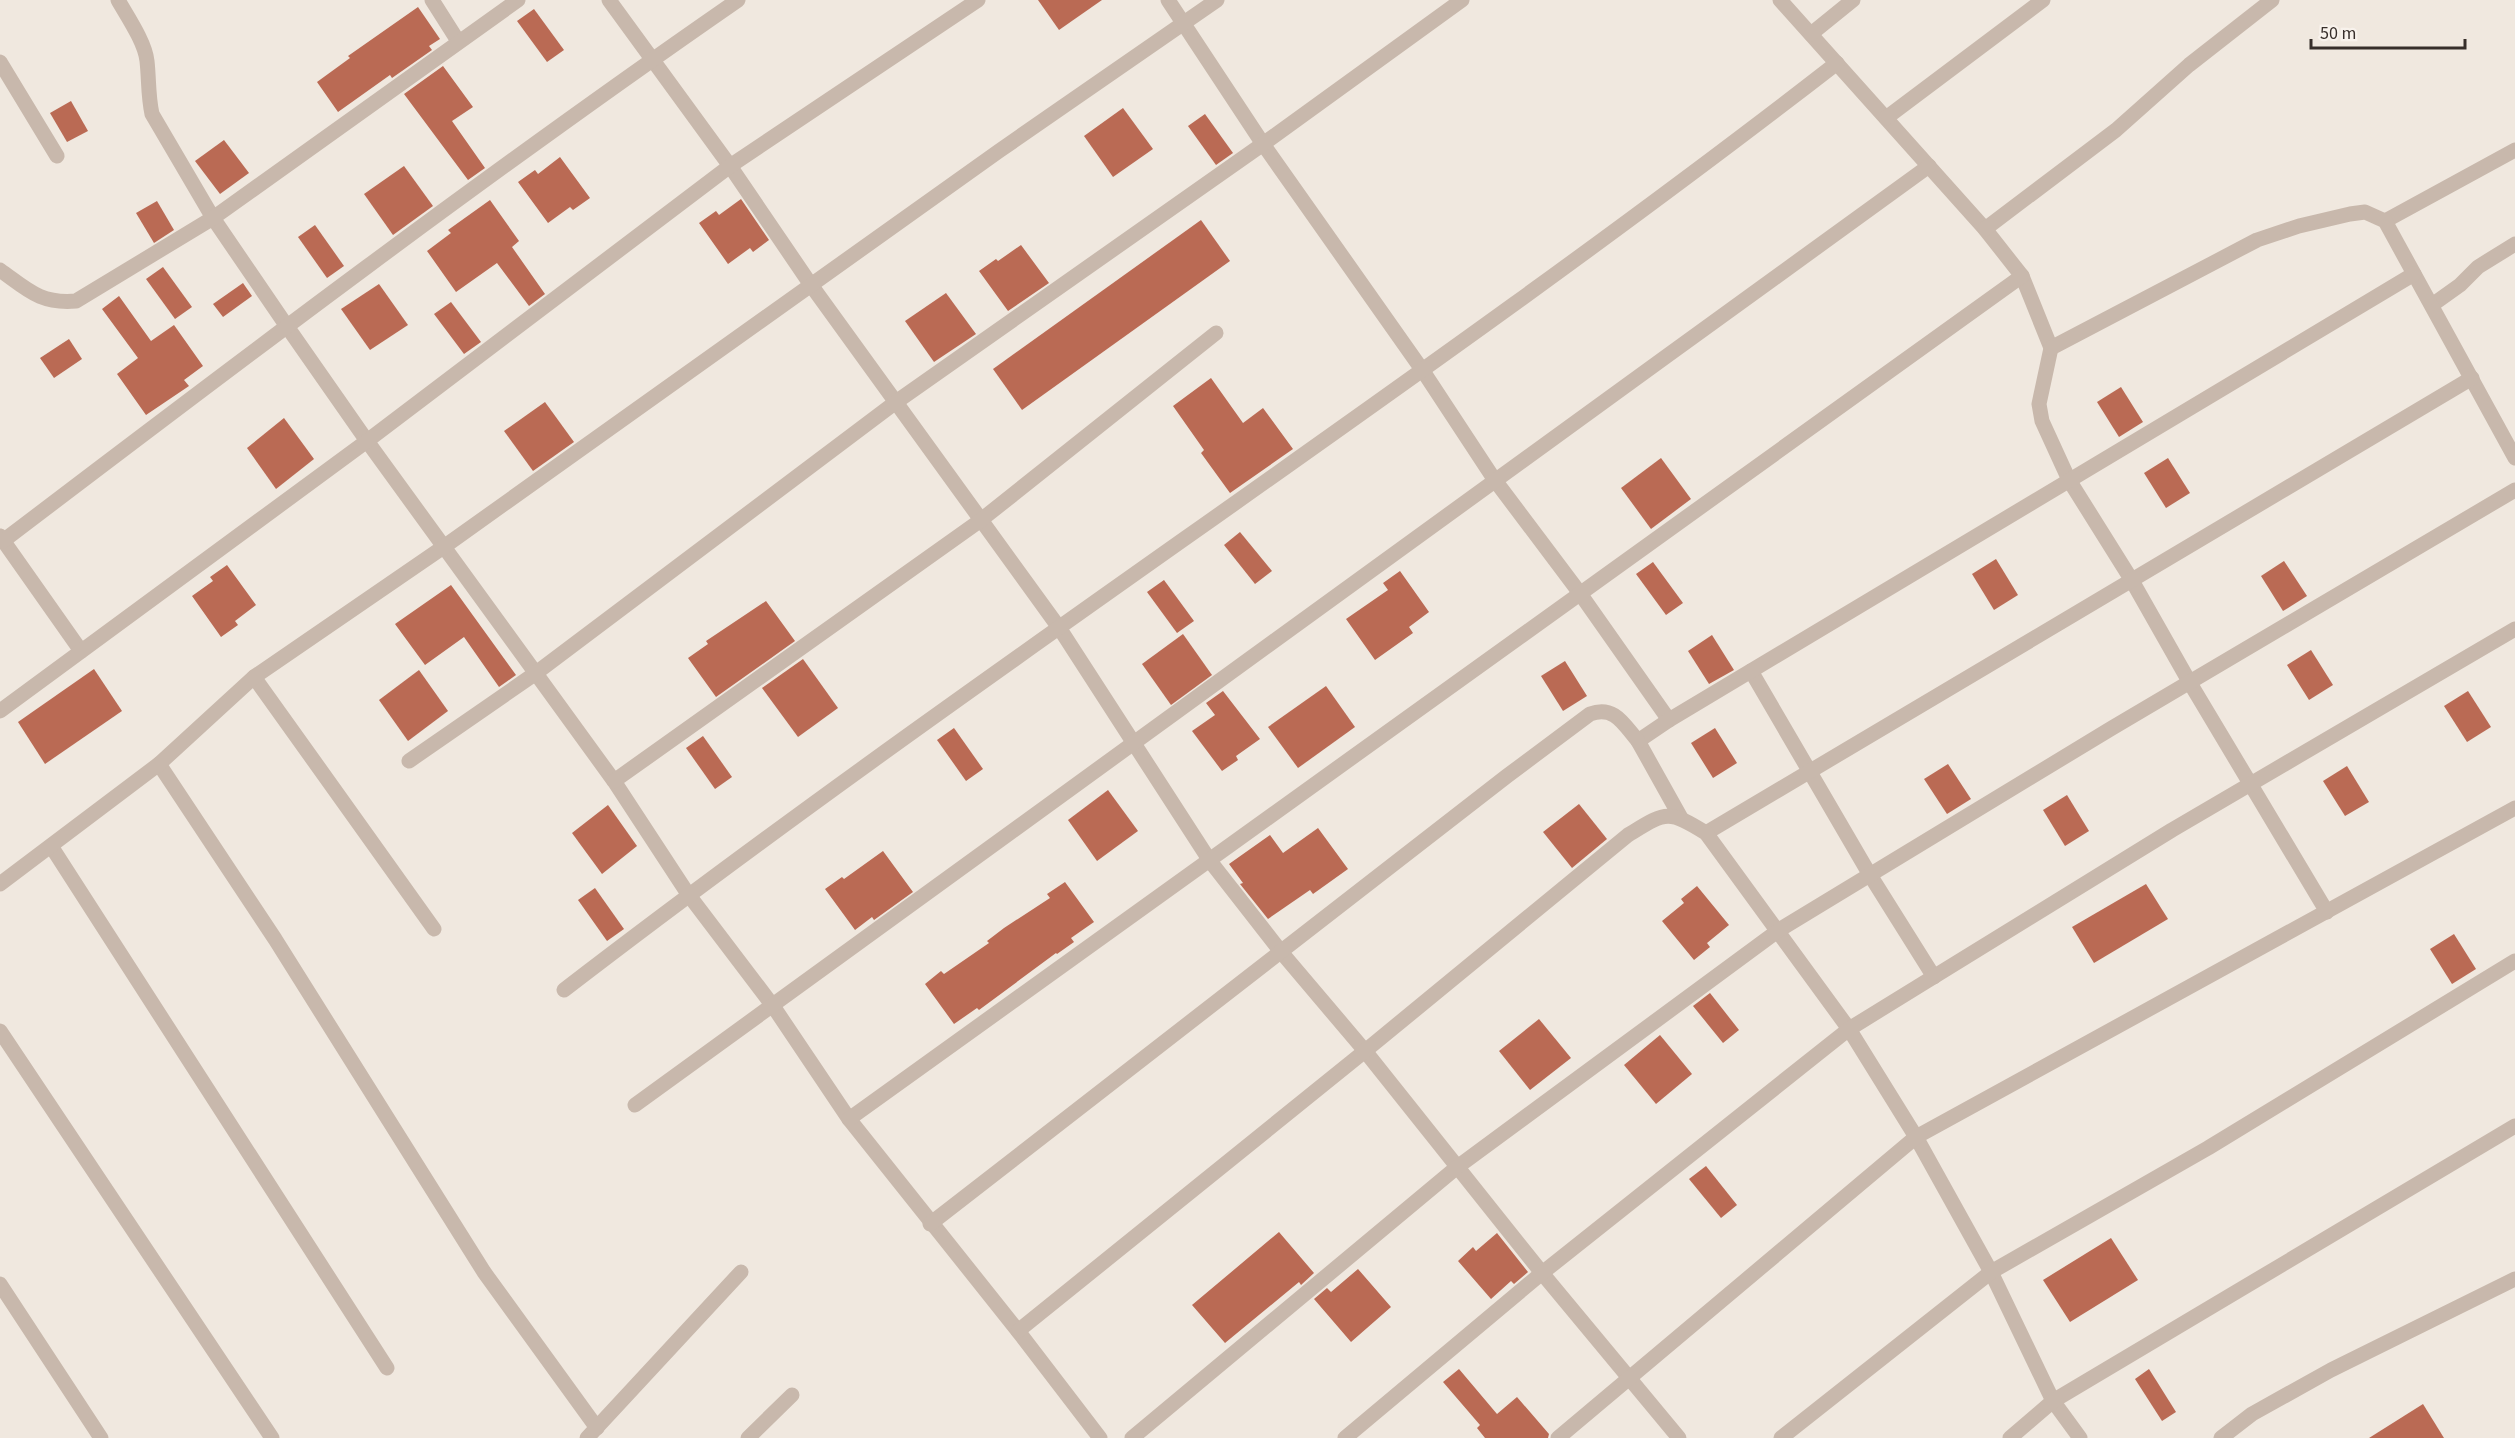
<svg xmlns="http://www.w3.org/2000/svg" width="2515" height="1438" viewBox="0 0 2515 1438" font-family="'Source Sans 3',sans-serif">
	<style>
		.building { fill: #ba6a54 }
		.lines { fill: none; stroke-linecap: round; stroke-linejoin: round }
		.minor { stroke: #c8b8ac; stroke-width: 15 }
	</style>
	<rect width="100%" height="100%" fill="#f0e8df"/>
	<!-- building -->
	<g class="building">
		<path d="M 1038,0 L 1102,0 L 1059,30 Z"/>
		<path d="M 418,7 L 440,39 L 429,46 L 432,50 L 392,78 L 390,75 L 338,112 L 317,82 L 350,58 L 348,56 Z"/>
		<path d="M 534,9 L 564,50 L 547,62 L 517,21 Z"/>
		<path d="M 443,66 L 473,107 L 452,121 L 485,168 L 468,180 L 404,94 Z"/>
		<path d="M 71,101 L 88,131 L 67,142 L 50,113 Z"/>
		<path d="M 1123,108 L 1153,149 L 1113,177 L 1084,136 Z"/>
		<path d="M 1205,114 L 1233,153 L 1216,165 L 1188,126 Z"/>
		<path d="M 224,140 L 249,173 L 220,194 L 195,161 Z"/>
		<path d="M 560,157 L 590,198 L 573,210 L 570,207 L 548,223 L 518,182 L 535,170 L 538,174 Z"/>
		<path d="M 404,166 L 433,206 L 393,235 L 364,194 Z"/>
		<path d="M 741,199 L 769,240 L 753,252 L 750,248 L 728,264 L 699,223 L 716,211 L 719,215 Z"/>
		<path d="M 490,200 L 519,241 L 512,247 L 545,294 L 529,306 L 497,263 L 456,292 L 427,251 L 451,233 L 448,230 Z"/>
		<path d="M 157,201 L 174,230 L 154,243 L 136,213 Z"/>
		<path d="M 1201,220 L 1230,261 L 1022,410 L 993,369 Z"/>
		<path d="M 315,225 L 344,266 L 327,278 L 298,237 Z"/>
		<path d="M 1021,245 L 1049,283 L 1008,311 L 979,271 L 996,259 L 998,261 Z"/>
		<path d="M 163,267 L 192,307 L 175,319 L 146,279 Z"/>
		<path d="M 243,283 L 252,296 L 223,317 L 213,304 Z"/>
		<path d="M 379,284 L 408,325 L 370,350 L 341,309 Z"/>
		<path d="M 946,293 L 976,334 L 934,362 L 905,321 Z"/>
		<path d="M 119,296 L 151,341 L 174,325 L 203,366 L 184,380 L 189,386 L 146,415 L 117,374 L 138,358 L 102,309 Z"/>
		<path d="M 451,302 L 481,342 L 464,354 L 434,314 Z"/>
		<path d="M 69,339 L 82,359 L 54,378 L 40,358 Z"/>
		<path d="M 1211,378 L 1243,423 L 1263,408 L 1293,449 L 1230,493 L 1201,453 L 1204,450 L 1173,406 Z"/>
		<path d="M 2121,387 L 2143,422 L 2119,437 L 2097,402 Z"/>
		<path d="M 545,402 L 574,442 L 533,471 L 504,431 Z"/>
		<path d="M 284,418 L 314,459 L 276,489 L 247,448 Z"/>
		<path d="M 1661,458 L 1691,499 L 1651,529 L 1621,488 Z"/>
		<path d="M 2168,458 L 2190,493 L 2166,508 L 2144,473 Z"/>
		<path d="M 1240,532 L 1272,571 L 1255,584 L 1224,545 Z"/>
		<path d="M 1996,559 L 2018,595 L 1994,610 L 1972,574 Z"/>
		<path d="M 2284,561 L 2307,596 L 2283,611 L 2261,576 Z"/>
		<path d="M 1653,562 L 1683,603 L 1666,615 L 1636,574 Z"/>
		<path d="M 227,565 L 256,605 L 235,621 L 238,625 L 221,637 L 192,596 L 213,581 L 210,577 Z"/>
		<path d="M 1400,571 L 1429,612 L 1409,627 L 1413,633 L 1375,660 L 1346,619 L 1388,590 L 1383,583 Z"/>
		<path d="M 1164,580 L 1194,621 L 1177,633 L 1147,592 Z"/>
		<path d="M 451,585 L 516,675 L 499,687 L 464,637 L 425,665 L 395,624 Z"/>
		<path d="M 766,601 L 795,641 L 716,697 L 688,658 L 708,644 L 706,641 Z"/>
		<path d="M 1183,634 L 1212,675 L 1171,705 L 1142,664 Z"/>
		<path d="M 1712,635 L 1734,670 L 1709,684 L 1688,651 Z"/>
		<path d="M 2311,650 L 2333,685 L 2309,700 L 2287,665 Z"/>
		<path d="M 803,659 L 838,708 L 798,737 L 762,688 Z"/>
		<path d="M 1565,661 L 1587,696 L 1563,711 L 1541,676 Z"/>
		<path d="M 94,669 L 122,711 L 45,764 L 18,722 Z"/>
		<path d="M 419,670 L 448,711 L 408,741 L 379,700 Z"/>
		<path d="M 1326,686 L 1355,727 L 1298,768 L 1268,727 Z"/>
		<path d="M 1223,691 L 1260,739 L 1236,756 L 1238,760 L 1222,771 L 1192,731 L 1215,715 L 1206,703 Z"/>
		<path d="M 2468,691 L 2491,727 L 2467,742 L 2444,706 Z"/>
		<path d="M 954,728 L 983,769 L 966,781 L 937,740 Z"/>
		<path d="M 1715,728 L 1737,763 L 1713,778 L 1691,743 Z"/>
		<path d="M 703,736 L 732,777 L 715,789 L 686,748 Z"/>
		<path d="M 1948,764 L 1971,799 L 1947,814 L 1924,779 Z"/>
		<path d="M 2347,766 L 2369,802 L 2345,816 L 2323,781 Z"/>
		<path d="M 1108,790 L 1138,831 L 1097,861 L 1068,820 Z"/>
		<path d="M 2067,795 L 2089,831 L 2065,846 L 2043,810 Z"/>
		<path d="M 1579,804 L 1607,839 L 1572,868 L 1543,832 Z"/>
		<path d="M 608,805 L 637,846 L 602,874 L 572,833 Z"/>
		<path d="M 1318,828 L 1348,869 L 1313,894 L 1310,890 L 1268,919 L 1240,884 L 1243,883 L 1229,864 L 1270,835 L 1283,853 Z"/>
		<path d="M 883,851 L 913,892 L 874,920 L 872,917 L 855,930 L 825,889 L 842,877 L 844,879 Z"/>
		<path d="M 1065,882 L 1094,922 L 1071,938 L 1074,942 L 1057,954 L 1056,953 L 979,1010 L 977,1008 L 954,1024 L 925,984 L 941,971 L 944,974 L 989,943 L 987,941 L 1004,928 L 1050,898 L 1047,894 Z"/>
		<path d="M 2146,884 L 2168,919 L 2094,963 L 2072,927 Z"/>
		<path d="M 1697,886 L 1729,925 L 1707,943 L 1710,947 L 1694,960 L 1662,921 L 1684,903 L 1681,899 Z"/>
		<path d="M 595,888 L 624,929 L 607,941 L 578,900 Z"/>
		<path d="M 2454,934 L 2476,969 L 2452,984 L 2430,949 Z"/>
		<path d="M 1710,993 L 1739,1030 L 1723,1043 L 1693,1006 Z"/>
		<path d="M 1539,1019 L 1571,1058 L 1530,1090 L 1499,1051 Z"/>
		<path d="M 1660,1035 L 1692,1074 L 1656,1104 L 1624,1065 Z"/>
		<path d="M 1706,1166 L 1737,1205 L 1721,1218 L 1689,1179 Z"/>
		<path d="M 1279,1232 L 1314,1273 L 1301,1285 L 1299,1282 L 1225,1343 L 1192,1305 Z"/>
		<path d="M 1497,1233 L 1528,1272 L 1514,1284 L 1511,1281 L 1491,1299 L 1458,1261 L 1473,1247 L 1476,1251 Z"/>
		<path d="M 2111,1238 L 2138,1280 L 2070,1322 L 2043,1280 Z"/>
		<path d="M 1358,1269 L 1391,1307 L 1351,1342 L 1314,1299 L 1327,1288 L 1331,1292 Z"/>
		<path d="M 1459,1369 L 1497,1414 L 1517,1397 L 1549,1434 L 1548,1438 L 1485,1438 L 1477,1428 L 1480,1425 L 1443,1382 Z"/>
		<path d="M 2149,1369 L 2176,1412 L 2162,1421 L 2135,1379 Z"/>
		<path d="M 2423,1404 L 2444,1438 L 2369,1438 Z"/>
	</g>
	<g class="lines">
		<!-- minor -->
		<g class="minor">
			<path d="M 118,0 C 127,16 145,42 147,61 C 149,79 148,96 152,114 L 213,218 L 286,325 L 367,441 L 614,781 L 688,894 L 773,1006 L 849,1119 L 1018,1331 L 1100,1438"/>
			<path d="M 432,0 L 458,41"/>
			<path d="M 609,0 L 730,166 L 811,285 L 1060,629 L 1210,861 L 1282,953 L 1365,1051 L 1542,1273 L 1679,1438"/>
			<path d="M 1168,0 L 1263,144 L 1423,371 L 1494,479 L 1579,592 L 1669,720"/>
			<path d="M 1780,0 L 1985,229 L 2022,276 L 2051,348 L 2039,404 L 2042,421 L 2069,480 L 2131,579 L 2190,683 L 2327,912"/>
			<path d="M 1811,34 L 1853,0"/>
			<path d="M 0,62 L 57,156"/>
			<path d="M 1886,118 L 2043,0"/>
			<path d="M 2385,221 L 2515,150"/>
			<path d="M 1985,229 L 2116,130 L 2189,65 L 2272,0"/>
			<path d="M 0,270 C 28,290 40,304 76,301 L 213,218 L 518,0"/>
			<path d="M 2432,305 L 2460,285 L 2478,267 L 2515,244"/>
			<path d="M 2051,348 L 2257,240 L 2299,226 L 2350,214 L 2365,212 L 2385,221 L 2515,458"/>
			<path d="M 0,536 L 81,651"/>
			<path d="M 3,541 C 245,357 488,173 738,0"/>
			<path d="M 1751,671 L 1870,875 L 1934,977"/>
			<path d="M 254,677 L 434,929"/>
			<path d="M 0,711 L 367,441 L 730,166 L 978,0"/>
			<path d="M 409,761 L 536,673 L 896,402 L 1263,144 L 1462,0"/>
			<path d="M 159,764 L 275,939 L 484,1272 L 597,1428"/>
			<path d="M 614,781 L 981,520 L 1216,333"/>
			<path d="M 1681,818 L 1638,741 L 1669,720 L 2414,274"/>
			<path d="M 1706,833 L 2472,378"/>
			<path d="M 51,846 L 387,1368"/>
			<path d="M 0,884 L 159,764 L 254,677 L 445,546 L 999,151 L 1217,0"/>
			<path d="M 564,990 C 980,670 1422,385 1837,63"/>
			<path d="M 0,1031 L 272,1438"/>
			<path d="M 635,1105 C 1068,794 1497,478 1929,166"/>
			<path d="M 849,1119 L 2022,276"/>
			<path d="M 930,1224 L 1507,776 L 1590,714 C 1615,705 1624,725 1638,741"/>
			<path d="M 0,1284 L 101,1438"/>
			<path d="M 1018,1331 L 1365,1051 L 1628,835 C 1666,812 1667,809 1706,833 L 1849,1029 L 1916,1137 L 1991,1272 L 2053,1401 L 2080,1438"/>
			<path d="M 587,1438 L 741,1272"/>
			<path d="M 748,1438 L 792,1395"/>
			<path d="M 1132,1438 L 1456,1168 L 1779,930 L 2112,728 L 2515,490"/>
			<path d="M 1345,1438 L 1542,1273 L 1849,1029 L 2172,830 L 2515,629"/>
			<path d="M 1558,1438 L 1916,1137 L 2515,808"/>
			<path d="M 1781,1438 L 1991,1272 L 2208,1148 L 2515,961"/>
			<path d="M 2010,1438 L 2053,1401 L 2515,1126"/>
			<path d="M 2221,1438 L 2252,1414 L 2331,1370 L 2515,1279"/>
		</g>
	</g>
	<!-- scale -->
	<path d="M2311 39v9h154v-9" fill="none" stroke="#372e2a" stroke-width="3"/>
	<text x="2320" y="39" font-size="18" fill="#372e2a" stroke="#f8f2ec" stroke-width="4.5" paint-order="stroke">50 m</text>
</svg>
